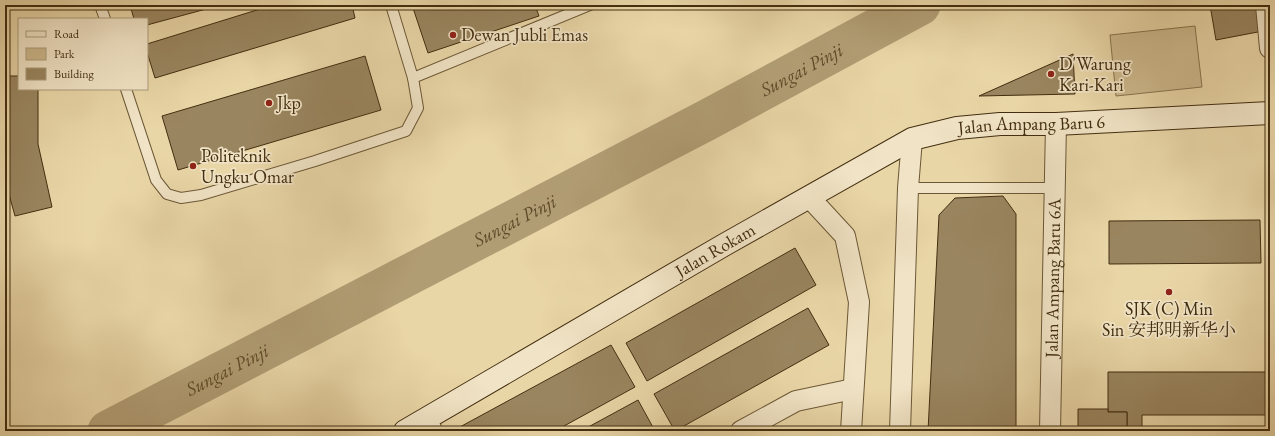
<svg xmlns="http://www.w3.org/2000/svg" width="1275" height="436" viewBox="0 0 1275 436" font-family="'EB Garamond','Noto Serif SC',serif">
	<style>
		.green { fill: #cdb98d; stroke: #88744e }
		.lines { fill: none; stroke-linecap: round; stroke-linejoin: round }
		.river { stroke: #b19d74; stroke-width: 41 }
		.building { fill: #99855f; stroke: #432e10 }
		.lane-casing { stroke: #6c5836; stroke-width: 12 }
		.street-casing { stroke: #6c5836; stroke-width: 22 }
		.secondary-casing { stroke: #432e10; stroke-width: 24 }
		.lane { stroke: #f1e4c6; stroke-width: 10 }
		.street { stroke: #f1e4c6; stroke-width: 20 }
		.secondary { stroke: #f1e4c6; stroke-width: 22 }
		.poi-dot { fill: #8f2418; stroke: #f1e4c6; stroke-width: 1.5 }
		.labels { text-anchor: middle; stroke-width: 3.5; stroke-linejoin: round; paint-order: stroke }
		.poi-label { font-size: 18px; fill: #432e10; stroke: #f1e4c6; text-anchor: start }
		.street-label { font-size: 18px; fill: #432e10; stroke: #f1e4c6 }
		.water-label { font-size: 19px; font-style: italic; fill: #5e4a29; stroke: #f1e4c6 }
	</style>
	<rect width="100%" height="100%" fill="#e9d6a7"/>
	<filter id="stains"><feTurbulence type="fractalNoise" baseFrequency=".005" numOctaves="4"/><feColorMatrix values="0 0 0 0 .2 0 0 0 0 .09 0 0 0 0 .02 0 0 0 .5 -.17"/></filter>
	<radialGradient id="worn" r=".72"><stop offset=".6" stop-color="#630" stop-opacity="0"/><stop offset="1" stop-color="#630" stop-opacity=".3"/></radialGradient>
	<!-- green -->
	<path class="green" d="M 1195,26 L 1202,87 L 1116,96 L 1110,35 Z"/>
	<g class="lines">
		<!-- river -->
		<path class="river" id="s1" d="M 108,431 L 707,120 L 920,5"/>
	</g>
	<!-- building -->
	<g class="building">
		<path d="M 130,5 L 221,5 L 147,25 L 147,19 L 134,19 Z"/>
		<path d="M 273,5 L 352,5 L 355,18 L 155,78 L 147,52 L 147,44 Z"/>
		<path d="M 412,5 L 535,5 L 539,16 L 428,53 Z"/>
		<path d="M 1210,5 L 1258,5 L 1263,31 L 1216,40 Z"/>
		<path d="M 1073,54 L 1075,94 L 979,96 Z"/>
		<path d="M 365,56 L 381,110 L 178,170 L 162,116 Z"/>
		<path d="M 5,76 L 19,76 L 19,89 L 38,89 L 38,144 L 52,207 L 15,216 L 5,180 Z"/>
		<path d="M 1003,196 L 1016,214 L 1016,431 L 928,431 L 939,215 L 955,198 Z"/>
		<path d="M 1260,220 L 1261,263 L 1109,264 L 1109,221 Z"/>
		<path d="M 795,248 L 816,285 L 647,381 L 626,343 Z"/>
		<path d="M 808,308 L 829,345 L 675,431 L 654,394 Z"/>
		<path d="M 611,345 L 635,387 L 555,431 L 460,431 L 458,428 Z"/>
		<path d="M 1108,372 L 1270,372 L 1270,415 L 1142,415 L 1142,430 L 1127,430 L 1127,412 L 1108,412 Z"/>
		<path d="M 638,400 L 655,431 L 581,431 Z"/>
		<path d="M 1078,409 L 1108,409 L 1108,412 L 1127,412 L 1127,431 L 1078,431 Z"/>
	</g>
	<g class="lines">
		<!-- lane casing -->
		<g class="lane-casing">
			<g id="lane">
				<path d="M 100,5 L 105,19"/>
				<path d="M 413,78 L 590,5"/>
				<path d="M 126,89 L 156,180 L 167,194 L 181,198 L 201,195 L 315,161 L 406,131 L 418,108 L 413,78 L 391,5"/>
				<path d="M 908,188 L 1055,188"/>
				<path d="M 430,416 L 438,431"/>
			</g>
		</g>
		<!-- street casing -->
		<g class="street-casing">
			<g id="street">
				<path d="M 1266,5 L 1270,48"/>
				<path d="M 809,197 L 845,236 L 859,302 L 851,431"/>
				<path d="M 741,431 L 796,401 L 853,389"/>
				<path d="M 900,431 L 908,188 L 912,139"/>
				<path id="s2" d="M 1050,431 L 1056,124"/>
			</g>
		</g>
		<!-- secondary casing -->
		<g class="secondary-casing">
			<g id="secondary">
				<path id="s3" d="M 405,431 L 724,245 L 912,139 L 957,128 L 1000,124 L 1056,124 L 1270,113"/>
			</g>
		</g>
		<!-- lane -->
		<use href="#lane" class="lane"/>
		<!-- street -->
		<use href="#street" class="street"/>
		<!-- secondary -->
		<use href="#secondary" class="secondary"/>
	</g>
	<!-- markers -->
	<g class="poi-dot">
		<circle cx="453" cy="35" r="4"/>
		<circle cx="1051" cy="74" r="4"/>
		<circle cx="269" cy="103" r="4"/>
		<circle cx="193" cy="166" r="4"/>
		<circle cx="1169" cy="292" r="4"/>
	</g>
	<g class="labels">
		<!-- poi labels -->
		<g class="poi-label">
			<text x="461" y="41">Dewan Jubli Emas</text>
			<text x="1059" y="70">D'Warung<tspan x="1059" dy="21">Kari-Kari</tspan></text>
			<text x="277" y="109">Jkp</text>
			<text x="201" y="162">Politeknik<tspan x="201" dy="21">Ungku Omar</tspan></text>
			<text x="1169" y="315" text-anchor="middle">SJK (C) Min<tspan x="1169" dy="21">Sin 安邦明新华小</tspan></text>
		</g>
		<!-- street labels -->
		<g class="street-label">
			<text dy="6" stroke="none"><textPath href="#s3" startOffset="706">Jalan Ampang Baru 6</textPath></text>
			<text dy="6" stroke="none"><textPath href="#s3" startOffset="359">Jalan Rokam</textPath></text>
			<text dy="6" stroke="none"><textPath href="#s2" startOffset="153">Jalan Ampang Baru 6A</textPath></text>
		</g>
		<!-- water labels -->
		<g class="water-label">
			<text dy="7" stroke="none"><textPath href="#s1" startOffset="782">Sungai Pinji</textPath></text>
			<text dy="7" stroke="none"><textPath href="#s1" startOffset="458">Sungai Pinji</textPath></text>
			<text dy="7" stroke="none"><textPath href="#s1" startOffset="134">Sungai Pinji</textPath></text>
		</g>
	</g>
	<!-- margin -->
	<rect width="1275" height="436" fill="none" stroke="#e9d6a7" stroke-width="20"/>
	<rect x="6" y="6" width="1263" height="424" fill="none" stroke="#432e10" stroke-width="2"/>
	<rect x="10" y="10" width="1255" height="416" fill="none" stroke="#432e10"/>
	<!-- legend -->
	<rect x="18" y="18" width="130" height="72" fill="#f1e4c6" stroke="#ab9b7d"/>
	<rect x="26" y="31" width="20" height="6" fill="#f1e4c6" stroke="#ab9b7d"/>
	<text x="54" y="38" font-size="12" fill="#432e10">Road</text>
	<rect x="26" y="48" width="20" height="12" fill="#cdb98d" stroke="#ab9b7d"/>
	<text x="54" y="58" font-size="12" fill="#432e10">Park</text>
	<rect x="26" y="68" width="20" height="12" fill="#99855f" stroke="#ab9b7d"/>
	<text x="54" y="78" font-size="12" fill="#432e10">Building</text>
	<rect width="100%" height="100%" filter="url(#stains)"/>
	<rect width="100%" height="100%" fill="url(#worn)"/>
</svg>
